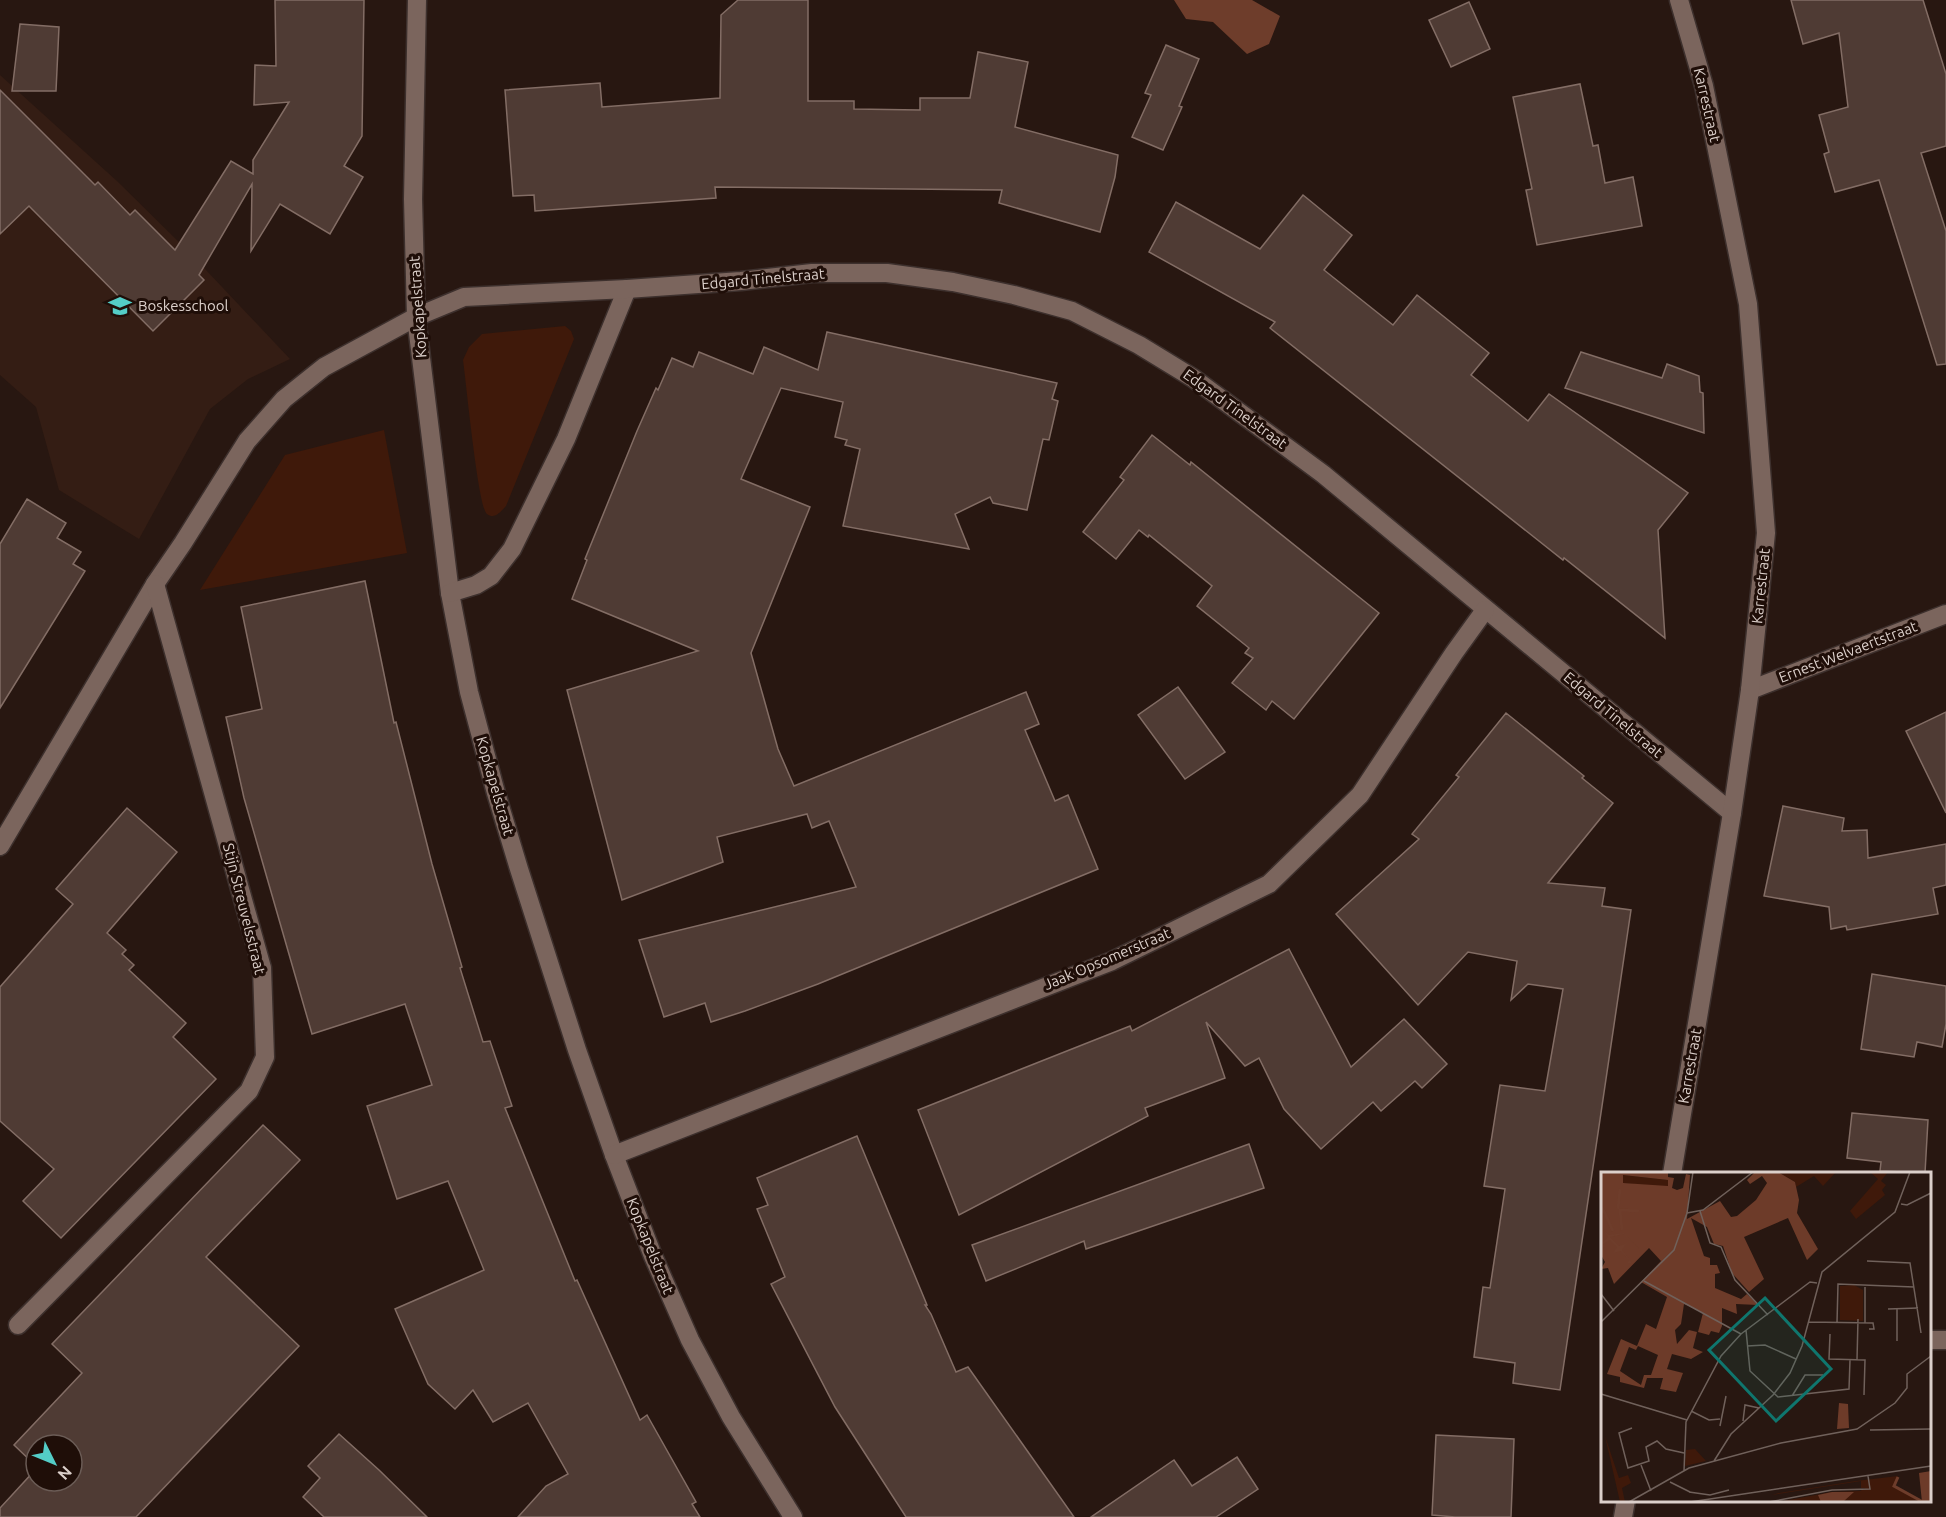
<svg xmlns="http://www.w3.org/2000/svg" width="1946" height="1517" viewBox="0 0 1946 1517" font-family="Ubuntu,sans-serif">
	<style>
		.built { fill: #341d14 }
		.green { fill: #3f190a }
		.water { fill: #6e3d2b }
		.building { fill: #4f3b34; stroke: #836d65; stroke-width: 1.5 }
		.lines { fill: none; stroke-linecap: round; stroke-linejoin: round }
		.minor-casing { stroke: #3d302d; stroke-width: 21 }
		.minor { stroke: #7b655d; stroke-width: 18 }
		.labels { text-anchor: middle; stroke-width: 6; stroke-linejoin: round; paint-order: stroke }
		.street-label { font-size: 15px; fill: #dcd0cb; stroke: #1f0e08 }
		.poi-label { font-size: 15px; fill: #dcd0cb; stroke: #1f0e08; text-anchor: start }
		.inset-river { fill: none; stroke: #6e3d2b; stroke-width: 3 }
		.inset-road { fill: none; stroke: #70615b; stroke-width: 1.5 }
		.view { fill: #0f766e; fill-opacity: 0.15; stroke: #0f766e; stroke-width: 3 }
		.inset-edge { fill: none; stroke: #dcd0cb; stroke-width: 3 }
	</style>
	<rect width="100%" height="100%" fill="#281711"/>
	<!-- built -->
	<path class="built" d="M 0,75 L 118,182 L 189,252 L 290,359 L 248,379 L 210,409 L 139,539 L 59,490 L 36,407 L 0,375 Z"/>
	<!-- green -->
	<g class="green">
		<path d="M 565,326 L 571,331 L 574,339 L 506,506 C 501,511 495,520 487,514 C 478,507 466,380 463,360 L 469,347 L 482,334 Z"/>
		<path d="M 384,430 L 407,553 L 200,590 L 285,455 Z"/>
	</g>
	<!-- water -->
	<path class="water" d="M 1174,0 L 1252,0 L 1280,16 L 1269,44 L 1247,54 L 1213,22 L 1186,19 Z"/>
	<!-- building -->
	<g class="building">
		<path d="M 275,0 L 364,0 L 362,136 L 344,166 L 363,177 L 330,234 L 280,204 L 251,251 L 252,184 L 199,275 L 204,280 L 153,331 L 29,206 L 0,234 L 0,90 L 95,185 L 98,182 L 130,215 L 135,210 L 175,250 L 231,161 L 253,174 L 253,160 L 289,102 L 254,105 L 255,65 L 276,66 Z"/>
		<path d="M 738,0 L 808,0 L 808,101 L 854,101 L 854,109 L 920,110 L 920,98 L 970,98 L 978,52 L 1028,62 L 1015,127 L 1118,155 L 1115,177 L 1100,232 L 999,203 L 1002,190 L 715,187 L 716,198 L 535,211 L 534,195 L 513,196 L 505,90 L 600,83 L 602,107 L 720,98 L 721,15 Z"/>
		<path d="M 1791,0 L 1923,0 L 1946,74 L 1946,146 L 1921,153 L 1946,231 L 1946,364 L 1937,365 L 1879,180 L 1835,192 L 1824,154 L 1829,152 L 1819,115 L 1848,107 L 1839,33 L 1803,44 Z"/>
		<path d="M 1469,2 L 1490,49 L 1451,67 L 1429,20 Z"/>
		<path d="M 20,24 L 59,27 L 56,91 L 12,91 Z"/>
		<path d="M 1166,45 L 1199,59 L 1179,106 L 1182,107 L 1163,150 L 1132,137 L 1151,95 L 1145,93 Z"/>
		<path d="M 1580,84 L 1593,146 L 1598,145 L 1605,183 L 1633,177 L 1642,226 L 1537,245 L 1526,190 L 1532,189 L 1513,97 Z"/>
		<path d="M 1303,195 L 1352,235 L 1324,270 L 1393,325 L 1417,295 L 1489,353 L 1471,375 L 1528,421 L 1549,394 L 1688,493 L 1658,530 L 1665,638 L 1564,558 L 1563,560 L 1270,328 L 1275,322 L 1149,252 L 1176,202 L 1260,249 Z"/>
		<path d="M 827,332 L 1057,383 L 1052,399 L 1058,401 L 1049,440 L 1043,439 L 1027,510 L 993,503 L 990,497 L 955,514 L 969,549 L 843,526 L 860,449 L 845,445 L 847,440 L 835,437 L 843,402 L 781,388 L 741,479 L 810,507 L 751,653 L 778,749 L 794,786 L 1026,692 L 1039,724 L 1025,730 L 1055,801 L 1068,795 L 1098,869 L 818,984 L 745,1011 L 711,1022 L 705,1003 L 664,1017 L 639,940 L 856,887 L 829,821 L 812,828 L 807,814 L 717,837 L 723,862 L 622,900 L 567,690 L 698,651 L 572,599 L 587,560 L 585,559 L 637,431 L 656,388 L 658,390 L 672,358 L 693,367 L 699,352 L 753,374 L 764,347 L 818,370 Z"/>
		<path d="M 1581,352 L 1662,378 L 1667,364 L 1699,376 L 1700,392 L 1703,393 L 1704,433 L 1565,388 Z"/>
		<path d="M 1152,435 L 1190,465 L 1191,462 L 1379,613 L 1294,719 L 1272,701 L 1266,710 L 1232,683 L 1253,658 L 1245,653 L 1249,648 L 1197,606 L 1212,586 L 1149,535 L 1148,537 L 1139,530 L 1116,559 L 1083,532 L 1124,480 L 1120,477 Z"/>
		<path d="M 27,499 L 66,523 L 57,538 L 81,552 L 73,564 L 85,571 L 0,708 L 0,544 Z"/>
		<path d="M 365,581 L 394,723 L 396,722 L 432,864 L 462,967 L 460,968 L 483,1042 L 490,1041 L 512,1106 L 505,1108 L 575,1281 L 577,1280 L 640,1420 L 647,1415 L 696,1502 L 692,1504 L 700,1517 L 518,1517 L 546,1486 L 568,1474 L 528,1403 L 493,1422 L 473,1390 L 455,1409 L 428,1384 L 395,1309 L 484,1270 L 448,1181 L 397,1199 L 367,1106 L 432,1085 L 405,1004 L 312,1034 L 244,798 L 226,717 L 262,709 L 241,607 Z"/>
		<path d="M 1178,687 L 1225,752 L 1185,779 L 1138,715 Z"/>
		<path d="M 1946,712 L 1946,813 L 1906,731 Z"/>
		<path d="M 1506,713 L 1584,776 L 1582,778 L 1613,803 L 1548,883 L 1605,888 L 1602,906 L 1631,910 L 1560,1390 L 1513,1383 L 1515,1363 L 1474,1357 L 1483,1287 L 1490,1288 L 1505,1189 L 1484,1186 L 1500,1085 L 1545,1091 L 1563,989 L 1528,984 L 1511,1000 L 1517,961 L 1468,952 L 1418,1005 L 1336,914 L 1419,839 L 1412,834 L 1459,777 L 1456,775 Z"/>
		<path d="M 1783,806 L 1844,818 L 1842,831 L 1867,830 L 1868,858 L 1946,844 L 1946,885 L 1933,888 L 1938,914 L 1847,930 L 1846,926 L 1831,929 L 1829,907 L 1764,896 Z"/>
		<path d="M 127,808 L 177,852 L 107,933 L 126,950 L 122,954 L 134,965 L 129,970 L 186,1023 L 173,1037 L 216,1079 L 61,1238 L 23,1201 L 54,1169 L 0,1121 L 0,987 L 73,904 L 56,889 Z"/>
		<path d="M 1289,949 L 1351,1067 L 1404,1019 L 1447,1064 L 1422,1088 L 1415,1081 L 1381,1111 L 1373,1102 L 1321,1149 L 1284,1109 L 1259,1058 L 1245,1066 L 1206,1022 L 1225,1078 L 1145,1108 L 1148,1116 L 959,1215 L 918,1110 L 1130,1026 L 1132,1031 Z"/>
		<path d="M 1872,974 L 1946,986 L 1946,1024 L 1942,1047 L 1917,1042 L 1914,1057 L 1861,1049 Z"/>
		<path d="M 1852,1113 L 1928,1120 L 1925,1173 L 1880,1171 L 1881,1162 L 1847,1158 Z"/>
		<path d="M 263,1125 L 300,1160 L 206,1257 L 299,1346 L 136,1517 L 0,1517 L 0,1508 L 36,1469 L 36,1481 L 72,1481 L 72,1445 L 36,1445 L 36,1466 L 14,1445 L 82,1373 L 52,1344 Z"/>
		<path d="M 857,1136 L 927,1305 L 925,1305 L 931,1314 L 956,1372 L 968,1367 L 1074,1517 L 906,1517 L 835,1407 L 771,1284 L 785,1277 L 757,1209 L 768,1205 L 757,1178 Z"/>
		<path d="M 1249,1144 L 1264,1188 L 1086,1249 L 1084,1241 L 986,1281 L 972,1245 Z"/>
		<path d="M 339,1434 L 379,1470 L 427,1517 L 324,1517 L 303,1497 L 320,1478 L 308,1466 Z"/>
		<path d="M 1436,1435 L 1514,1439 L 1511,1517 L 1455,1517 L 1432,1515 Z"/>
		<path d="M 1237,1457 L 1258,1489 L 1216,1517 L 1091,1517 L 1174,1460 L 1192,1486 Z"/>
	</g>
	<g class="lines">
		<!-- minor casing -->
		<g class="minor-casing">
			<g id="minor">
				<path d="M 417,0 L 413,199 L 416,317 L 450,593 L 469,692 L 496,793 L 519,869 L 577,1050 L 614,1155 L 653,1256 L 690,1340 L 731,1417 L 793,1517"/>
				<path d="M 450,593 L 476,585 L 491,576 L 512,549 L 566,439 L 627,289"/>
				<path d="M 1750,690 L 1946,614"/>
				<path d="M 0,846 L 155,584 L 183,543 L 247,441 L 284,399 L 324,367 L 416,317 L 464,297 L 627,289 L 741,281 L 812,273 L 887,273 L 953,282 L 1014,295 L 1072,311 L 1139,345 L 1193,378 L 1323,474 L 1732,813"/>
				<path d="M 614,1155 L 1112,961 L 1269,884 L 1360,795 L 1454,653 L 1485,610"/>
				<path d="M 1672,1174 L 1732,813 L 1750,690 L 1766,533 L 1748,304 L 1704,86 L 1679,0"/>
				<path d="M 18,1325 L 249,1091 L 265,1057 L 262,968 L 155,584"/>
				<path d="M 1930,1340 L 1946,1340"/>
				<path d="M 1623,1517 L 1626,1500"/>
			</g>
		</g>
		<!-- minor -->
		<use href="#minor" class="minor"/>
	</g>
	<!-- icons -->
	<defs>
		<g id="school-bare" transform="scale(1.8)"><path d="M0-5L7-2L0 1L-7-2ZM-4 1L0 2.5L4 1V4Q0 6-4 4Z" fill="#54cdc7" stroke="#1f0e08" stroke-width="2.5" paint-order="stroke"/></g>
	</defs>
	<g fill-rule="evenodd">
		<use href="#school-bare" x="120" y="306"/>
	</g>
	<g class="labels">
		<!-- street labels -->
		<g class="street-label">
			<text transform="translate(1707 105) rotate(77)" y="5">Karrestraat</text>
			<text transform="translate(763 279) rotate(-5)" y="5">Edgard Tinelstraat</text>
			<text transform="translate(418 307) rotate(-94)" y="5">Kopkapelstraat</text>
			<text transform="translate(1235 409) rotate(36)" y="5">Edgard Tinelstraat</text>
			<text transform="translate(1761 586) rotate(-84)" y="5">Karrestraat</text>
			<text transform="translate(1848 652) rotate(-21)" y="5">Ernest Welvaertstraat</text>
			<text transform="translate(1613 715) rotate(40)" y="5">Edgard Tinelstraat</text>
			<text transform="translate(495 786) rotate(74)" y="5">Kopkapelstraat</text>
			<text transform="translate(244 909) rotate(76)" y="5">Stijn Streuvelsstraat</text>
			<text transform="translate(1107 959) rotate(-23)" y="5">Jaak Opsomerstraat</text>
			<text transform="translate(1690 1066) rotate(-80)" y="5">Karrestraat</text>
			<text transform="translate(650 1246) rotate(68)" y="5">Kopkapelstraat</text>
		</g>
		<!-- poi labels -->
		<g class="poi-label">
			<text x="138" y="311">Boskesschool</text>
		</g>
	</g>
	<!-- overview -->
	<g transform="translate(1601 1172)">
		<rect width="330" height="330" fill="#281711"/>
		<path d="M 177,0 L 235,0 L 222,14 L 213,4 L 195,15 L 194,10 ZM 269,0 L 287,0 L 280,9 L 285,13 L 281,18 L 284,23 L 255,47 L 249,39 L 277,7 ZM 22,3 L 67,8 L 67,15 L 21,11 ZM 253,113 L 262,118 L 262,149 L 239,148 L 239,114 ZM 4,264 L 18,306 L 27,303 L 30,311 L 21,316 L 24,330 L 19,330 ZM 94,277 L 105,289 L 84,294 L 85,278 ZM 297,304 L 293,315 L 320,330 L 177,330 L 231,320 L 259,319 L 265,316 L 260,316 L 260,309 L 171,323 L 178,321 L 255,309 Z" fill="#3f190a"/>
		<path d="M 0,0 L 67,0 L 67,5 L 73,6 L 71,16 L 76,18 L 82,16 L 85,2 L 89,3 L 86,47 L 119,29 L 130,45 L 136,44 L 155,28 L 166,11 L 161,4 L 149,12 L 146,8 L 154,0 L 177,0 L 194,10 L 198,28 L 196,41 L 217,77 L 206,88 L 187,46 L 143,65 L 163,107 L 148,120 L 131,101 L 122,74 L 113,72 L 106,55 L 90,46 L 103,84 L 109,86 L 109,93 L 116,93 L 119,101 L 114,102 L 114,116 L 140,127 L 146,122 L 157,133 L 135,132 L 136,142 L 121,136 L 121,154 L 118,161 L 110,159 L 108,163 L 97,160 L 102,141 L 83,132 L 80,152 L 74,158 L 76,172 L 88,158 L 96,160 L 92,176 L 102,180 L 90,187 L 71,182 L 66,197 L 82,201 L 75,220 L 59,217 L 62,206 L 46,206 L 43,216 L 19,210 L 19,205 L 6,202 L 20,167 L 36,174 L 45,152 L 55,157 L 66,125 L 40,110 L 60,89 L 48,76 L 13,112 L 7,96 L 0,97 L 4,90 L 0,83 ZM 22,3 L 67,8 L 67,14 L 22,11 ZM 37,174 L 57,183 L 50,203 L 43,203 L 40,213 L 19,199 L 28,175 L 35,178 ZM 238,231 L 247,232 L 248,256 L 236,257 ZM 330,299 L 330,330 L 321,330 L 318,301 ZM 231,320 L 253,320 L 243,329 L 220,330 L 217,323 Z" fill="#6d3b29" fill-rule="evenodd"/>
		<path d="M 0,54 L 7,63 L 23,61 L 39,78 L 23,62 L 9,65 L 18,74 L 26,71 L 21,78 L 31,91 L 26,91 L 28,88 L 20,79 L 12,81 L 16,75 L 9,68 L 2,72 L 9,92 L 1,71 L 7,65 Z" fill="#6e3d2b"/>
		<path class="inset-river" d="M 1,35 L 12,59M 17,37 L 19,17M 21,58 L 19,38 L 38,39M 297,305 L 293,314 L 322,330"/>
		<path class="inset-road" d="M 300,32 L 306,33 L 330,21M 99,39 L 109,71 L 120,75 L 134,108 L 167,143M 86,41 L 102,38 L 152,0M 266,89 L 309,91 L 320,161M 43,109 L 140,162M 0,122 L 13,139M 296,136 L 296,169M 287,137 L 317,136M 0,150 L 73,78 L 86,41 L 92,0M 208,150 L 272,151 L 273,157 L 268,157M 236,151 L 237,112 L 313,115M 264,151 L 264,115M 145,158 L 149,199 L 177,225 L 248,217 L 249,188M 229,162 L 228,187 L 264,188 L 263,223M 146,174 L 164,173 L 195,187M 256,188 L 257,147M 0,222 L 86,248M 191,224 L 204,203 L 222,203M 90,239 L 108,248 L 119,247M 142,249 L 144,233 L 158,236M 119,254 L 125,224M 31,256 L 18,261 L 27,296 L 48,289 L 45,275 L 56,269 L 65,277 L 83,281M 269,258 L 330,257M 113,289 L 130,262 L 172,223 L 189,201 L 201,174 L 221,100 L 294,40 L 309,0M 40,293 L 50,319M 83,299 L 85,250 L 120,184 L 140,162 L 209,110 L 216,111M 69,310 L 89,320M 88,320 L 109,323 L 128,318M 28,330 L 88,296 L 180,271 L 256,257 L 294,231 L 306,216 L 306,202 L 330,184M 89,330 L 330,294M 168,330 L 231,318 L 269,317 L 267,304"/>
		<path class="view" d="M 164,126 L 230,197 L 175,249 L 108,178 Z"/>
		<rect width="330" height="330" class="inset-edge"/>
	</g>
	<!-- north arrow -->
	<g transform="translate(54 1463) rotate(133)"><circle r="28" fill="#1f0e08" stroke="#6b5c56" stroke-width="1.5"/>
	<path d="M0-4.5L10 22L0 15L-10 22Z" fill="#54cdc7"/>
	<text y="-9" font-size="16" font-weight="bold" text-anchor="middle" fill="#dcd0cb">N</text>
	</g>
</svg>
